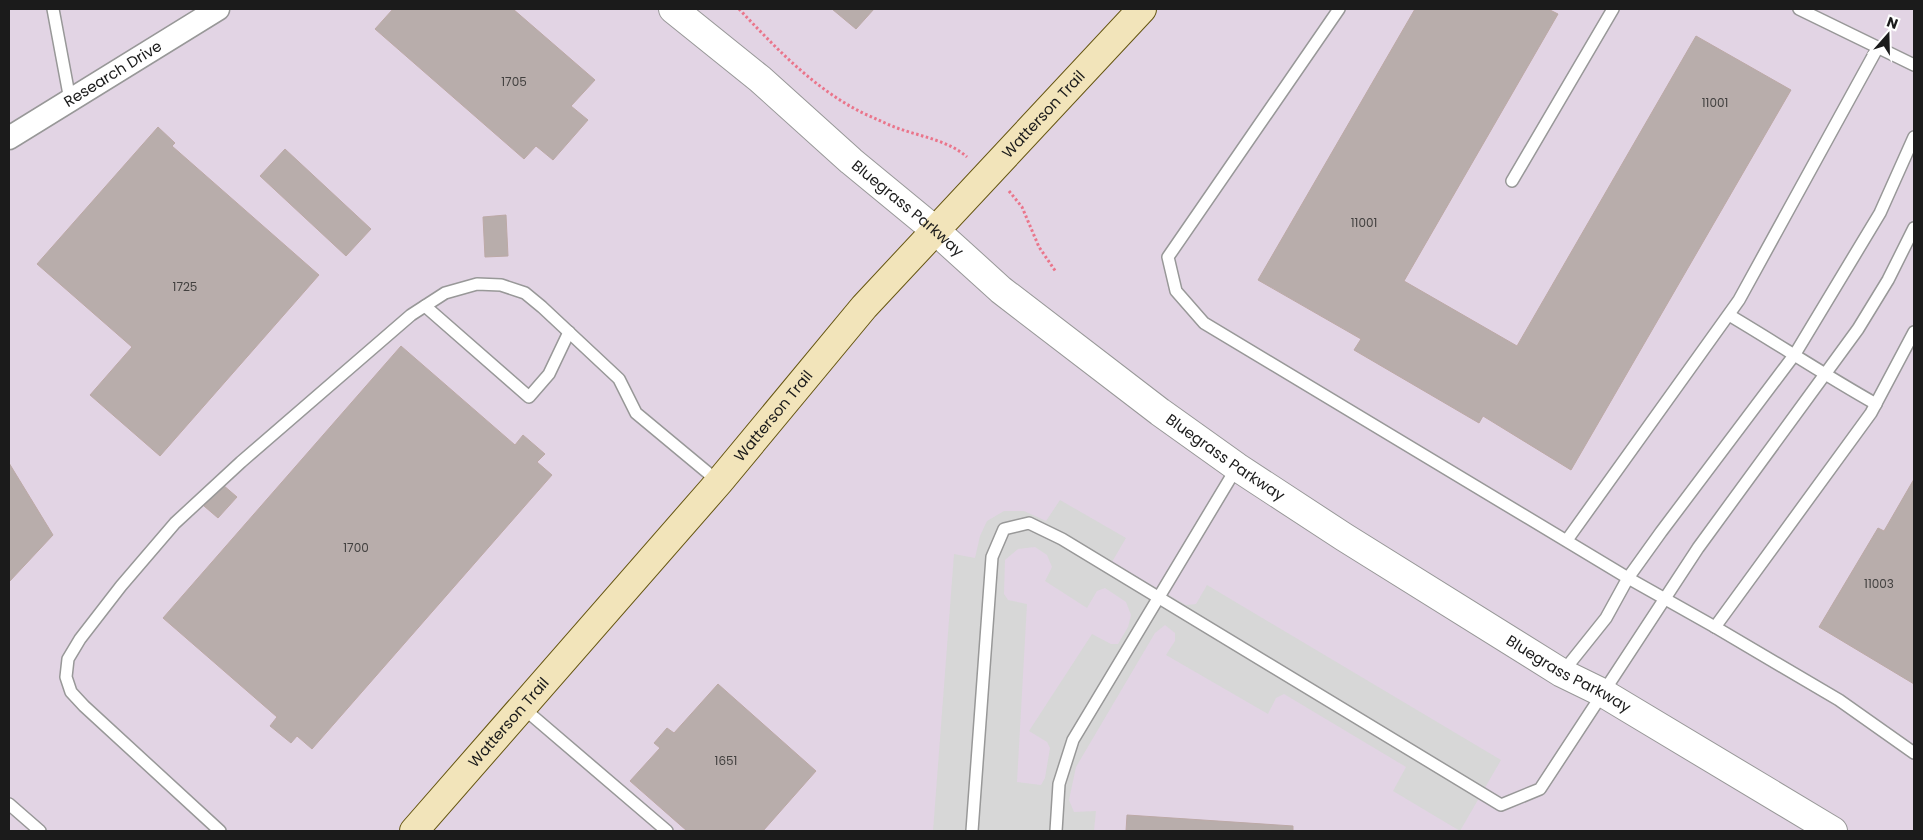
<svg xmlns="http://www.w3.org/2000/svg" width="1923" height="840" viewBox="0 0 1923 840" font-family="Poppins,sans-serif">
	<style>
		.industrial { fill: #e2d4e4 }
		.parking { fill: #d7d7d7; fill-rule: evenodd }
		.building { fill: #b8adab; stroke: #bca9a6 }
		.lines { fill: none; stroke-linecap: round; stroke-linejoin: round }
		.service-casing { stroke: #989898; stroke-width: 14 }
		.minor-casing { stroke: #989898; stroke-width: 25 }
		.tertiary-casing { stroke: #989898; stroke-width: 30 }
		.secondary-casing { stroke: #655510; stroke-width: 30 }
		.path { stroke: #ea758b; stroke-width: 3; stroke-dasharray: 2.5 2.5; stroke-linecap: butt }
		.service { stroke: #fff; stroke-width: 11 }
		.minor { stroke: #fff; stroke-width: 22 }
		.tertiary { stroke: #fff; stroke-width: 28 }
		.secondary { stroke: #f2e4ba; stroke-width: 28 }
		.labels { text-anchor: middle; stroke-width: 4.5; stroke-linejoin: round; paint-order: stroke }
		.number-label { font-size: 12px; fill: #42403f }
		.street-label { font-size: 15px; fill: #1b1b1b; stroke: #fff }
	</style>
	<rect width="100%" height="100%" fill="#ece5e2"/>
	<!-- industrial -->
	<rect class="industrial" x="9" y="9" width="1905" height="822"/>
	<!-- parking -->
	<path class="parking" d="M 1060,500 L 1126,538 L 1112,562 L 1186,605 L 1196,604 L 1207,585 L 1501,760 L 1460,831 L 1393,791 L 1406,767 L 1284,694 L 1276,698 L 1268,714 L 1166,655 L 1175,641 L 1175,633 L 1165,625 L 1155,633 L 1076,767 L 1069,800 L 1074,812 L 1096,811 L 1094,831 L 933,831 L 954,554 L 975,558 L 980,536 L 987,521 L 1004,511 L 1024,511 L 1046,521 ZM 1035,547 L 1047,555 L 1052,567 L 1045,581 L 1087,608 L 1097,591 L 1105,588 L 1126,602 L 1131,615 L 1128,627 L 1118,644 L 1111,644 L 1092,634 L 1029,731 L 1047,742 L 1050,748 L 1045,778 L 1041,785 L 1017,782 L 1027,604 L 1008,600 L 1004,594 L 1005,560 L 1018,549 Z"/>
	<!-- building -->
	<g class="building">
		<path d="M 393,9 L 513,9 L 595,80 L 571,106 L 588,120 L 553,160 L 536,146 L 524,159 L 375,29 Z"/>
		<path d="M 832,9 L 874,9 L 856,29 Z"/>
		<path d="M 1415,9 L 1548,9 L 1558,14 L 1404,281 L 1517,346 L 1696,36 L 1791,90 L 1571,470 L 1483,416 L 1479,423 L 1354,350 L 1361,339 L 1258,280 Z"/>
		<path d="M 158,127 L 175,143 L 172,146 L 319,275 L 160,456 L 90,395 L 132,347 L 37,264 Z"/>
		<path d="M 285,149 L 371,229 L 346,256 L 260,176 Z"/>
		<path d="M 506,215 L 508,256 L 485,257 L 483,217 Z"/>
		<path d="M 401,346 L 515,445 L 523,435 L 545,454 L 537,462 L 552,475 L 312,749 L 297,736 L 291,743 L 270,726 L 277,717 L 163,618 Z"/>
		<path d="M 9,463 L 53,535 L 9,582 Z"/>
		<path d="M 1914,479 L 1914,684 L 1819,627 L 1878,528 L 1884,531 Z"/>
		<path d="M 223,485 L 237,497 L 218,518 L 204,506 Z"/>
		<path d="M 718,684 L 816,771 L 763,831 L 687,831 L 630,781 L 660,748 L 654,743 L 667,728 L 674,733 Z"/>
		<path d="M 1127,815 L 1293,826 L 1293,831 L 1126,831 Z"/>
	</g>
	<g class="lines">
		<!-- service casing -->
		<g class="service-casing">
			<g id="service">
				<path d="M 53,9 L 70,100"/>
				<path d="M 1339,9 L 1168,257 L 1176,291 L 1204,323 L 1628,578 L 1715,627 L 1839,700 L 1914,753"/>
				<path d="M 1799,9 L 1914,65"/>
				<path d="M 1512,181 L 1613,9"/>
				<path d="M 425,306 L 529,397 L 549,374 L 569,332"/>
				<path d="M 1729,315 C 1778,344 1826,376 1876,404"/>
				<path d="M 1567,540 L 1739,300 L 1878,47"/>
				<path d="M 1715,627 L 1871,413 L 1914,332"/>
				<path d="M 1562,673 L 1606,618 L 1628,578 L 1661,532 L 1795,354 L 1880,213 L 1914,137"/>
				<path d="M 522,707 L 667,831"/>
				<path d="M 9,804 L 40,831"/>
				<path d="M 220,831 L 84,706 L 71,692 L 66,677 L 68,659 L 80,639 L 121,586 L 175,523 L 241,462 L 411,315 L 445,293 L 477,284 L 501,285 L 525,293 L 542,307 L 619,379 L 636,413 L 719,482"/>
				<path d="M 972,831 L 992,557 L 1004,529 L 1029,523 L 1062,539 L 1501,805 L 1540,789 L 1698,548 L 1858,329 L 1888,280 L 1914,228"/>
				<path d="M 1056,831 L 1059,784 L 1073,740 L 1237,467"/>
			</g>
		</g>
		<!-- minor casing -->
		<g class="minor-casing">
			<g id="minor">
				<path id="s1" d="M 9,138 L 218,9"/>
			</g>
		</g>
		<!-- tertiary casing -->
		<g class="tertiary-casing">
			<g id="tertiary">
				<path id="s2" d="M 673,9 L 760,79 L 851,161 L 936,231 L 1001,290 L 1160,412 L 1237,467 L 1344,537 L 1562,673 L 1603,693 L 1833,831"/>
			</g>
		</g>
		<!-- secondary casing -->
		<g class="secondary-casing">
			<g id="secondary">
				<path id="s3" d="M 414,831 L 719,482 L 864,307 L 1142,9"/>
			</g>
		</g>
		<!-- path -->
		<g class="path">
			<path d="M 739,9 C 776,48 815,90 865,114 C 877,119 888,125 900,129 C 923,137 949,141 967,157"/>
			<path d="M 1009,191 L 1022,207 L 1039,247 L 1056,272"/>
		</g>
		<!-- service -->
		<use href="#service" class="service"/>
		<!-- minor -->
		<use href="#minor" class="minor"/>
		<!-- tertiary -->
		<use href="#tertiary" class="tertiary"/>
		<!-- secondary -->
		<use href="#secondary" class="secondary"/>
	</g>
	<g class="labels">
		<!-- number labels -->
		<g class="number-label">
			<text x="514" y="86">1705</text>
			<text x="1715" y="107">11001</text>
			<text x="1364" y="227">11001</text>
			<text x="185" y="291">1725</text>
			<text x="356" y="552">1700</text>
			<text x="1879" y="588">11003</text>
			<text x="726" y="765">1651</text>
		</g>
		<!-- street labels -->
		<g class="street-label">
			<text dy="5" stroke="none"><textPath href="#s1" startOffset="122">Research Drive</textPath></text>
			<text dy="5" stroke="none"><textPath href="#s3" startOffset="954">Watterson Trail</textPath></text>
			<text dy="5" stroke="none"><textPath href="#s2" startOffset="308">Bluegrass Parkway</textPath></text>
			<text dy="5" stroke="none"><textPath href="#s3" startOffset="549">Watterson Trail</textPath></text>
			<text dy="5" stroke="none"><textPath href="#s2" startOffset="712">Bluegrass Parkway</textPath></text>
			<text dy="5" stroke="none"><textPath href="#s2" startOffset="1118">Bluegrass Parkway</textPath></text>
			<text dy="5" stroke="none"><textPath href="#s3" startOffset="144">Watterson Trail</textPath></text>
		</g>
	</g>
	<!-- border -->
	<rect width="1923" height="840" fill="none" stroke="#1b1b1b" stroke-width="20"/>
	<!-- north arrow -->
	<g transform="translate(1888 35) rotate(20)" stroke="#ffffff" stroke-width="4" paint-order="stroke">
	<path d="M0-4L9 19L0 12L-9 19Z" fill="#1b1b1b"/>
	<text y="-8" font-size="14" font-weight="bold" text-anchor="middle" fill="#1b1b1b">N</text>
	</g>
</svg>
